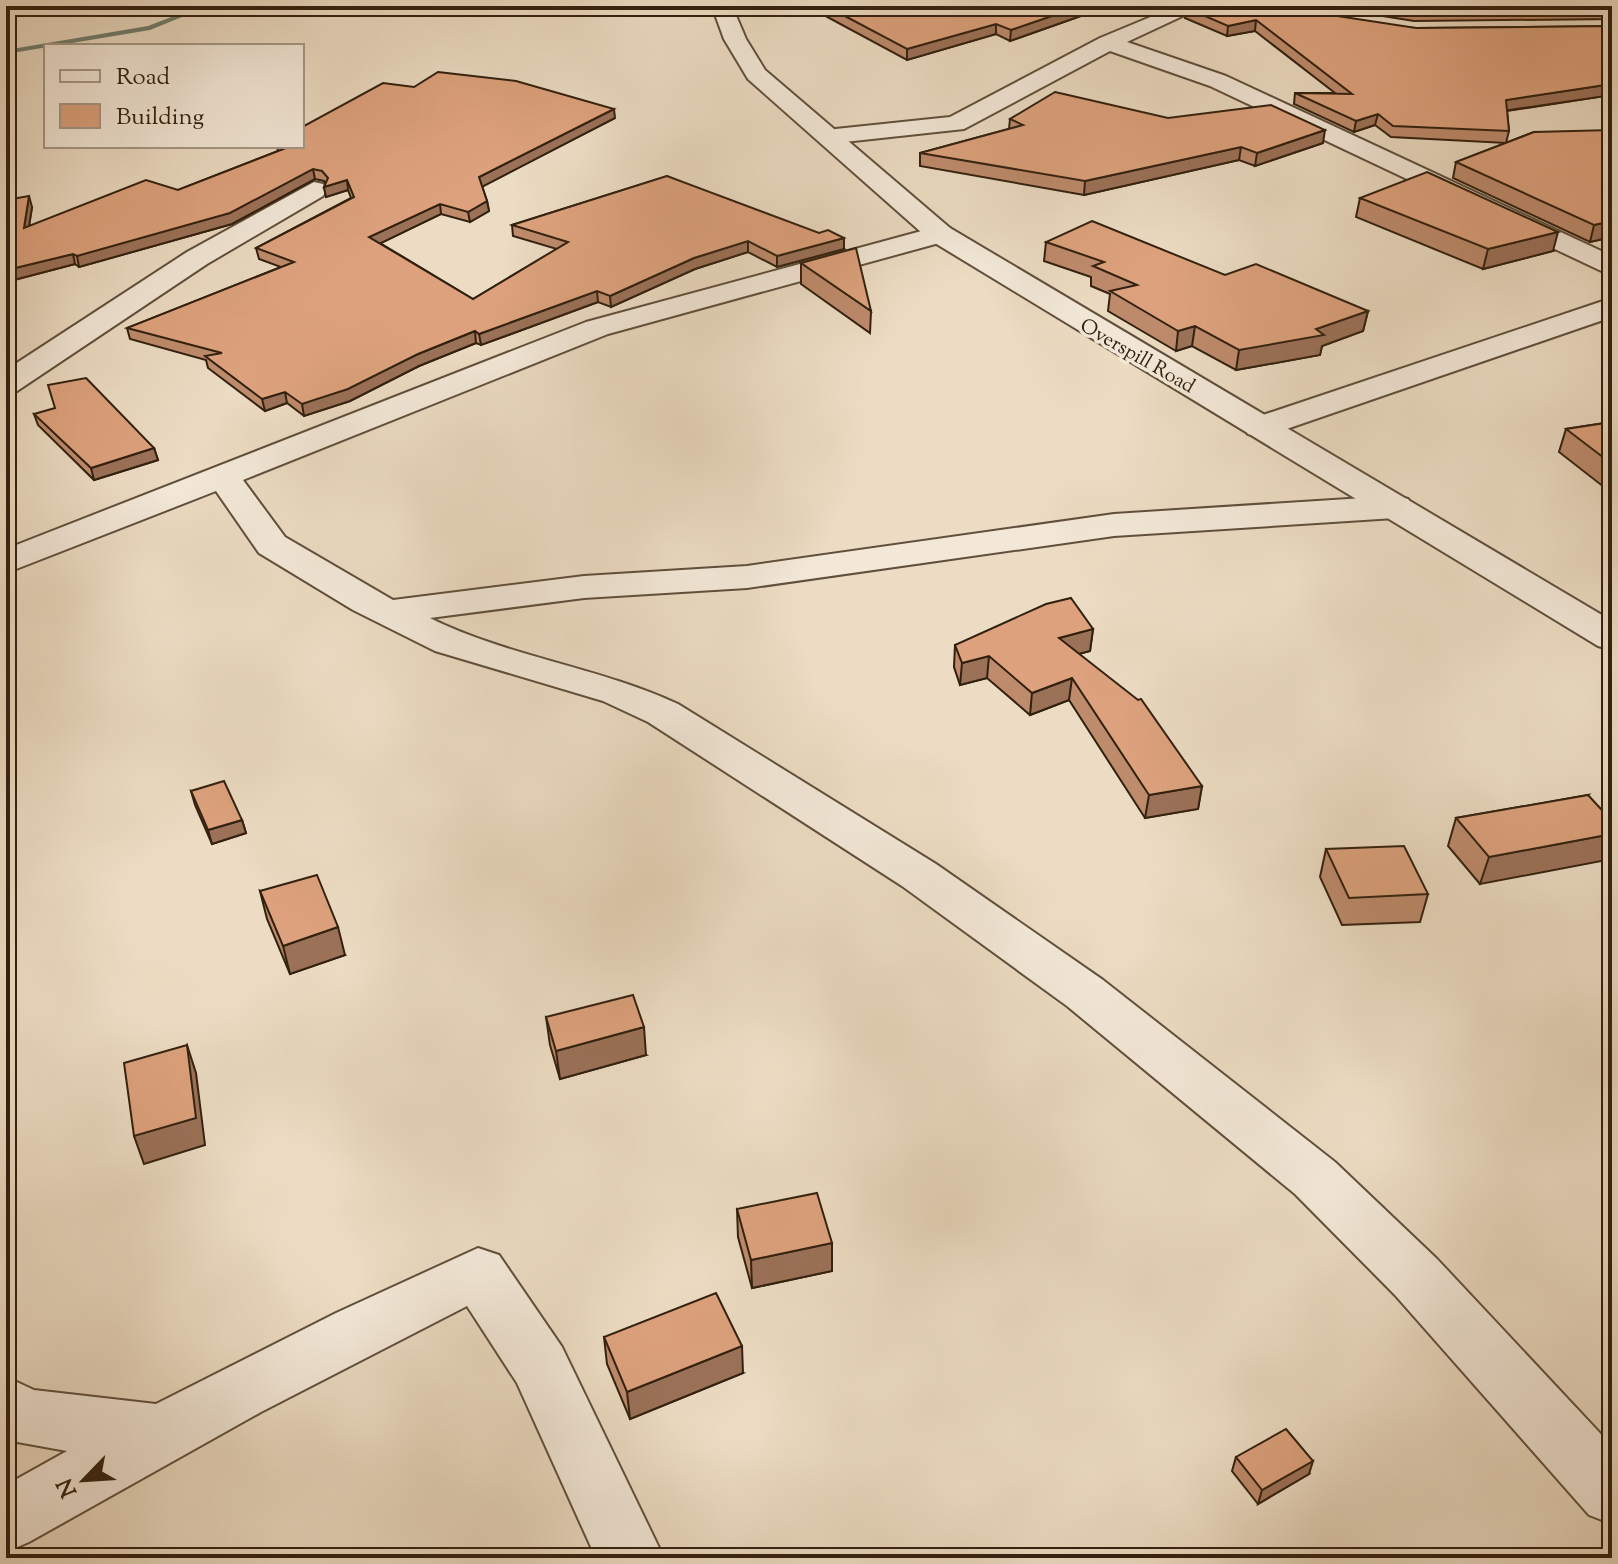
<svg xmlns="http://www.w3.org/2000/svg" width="1618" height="1564" viewBox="0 0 1618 1564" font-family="'Sorts Mill Goudy',serif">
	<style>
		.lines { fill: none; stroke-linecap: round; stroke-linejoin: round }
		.stream { fill: #707e70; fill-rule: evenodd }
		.minor-casing { stroke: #604f3c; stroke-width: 4 }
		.tertiary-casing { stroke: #604f3c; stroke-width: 4 }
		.minor { fill: #f3e8d8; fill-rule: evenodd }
		.tertiary { fill: #f3e8d8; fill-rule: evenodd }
		.wall { fill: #be8b6c; stroke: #32200f; stroke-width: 2 }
		.shaded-wall { fill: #9b7158; stroke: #32200f; stroke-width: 2 }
		.building { fill: #dda27d; stroke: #32200f; stroke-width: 2 }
		.labels { text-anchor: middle; stroke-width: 7; stroke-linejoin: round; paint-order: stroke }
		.far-street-label { font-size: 20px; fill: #32200f; stroke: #f3e8d8 }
	</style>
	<rect width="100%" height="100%" fill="#ecdcc3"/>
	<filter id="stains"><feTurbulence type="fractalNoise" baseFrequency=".0025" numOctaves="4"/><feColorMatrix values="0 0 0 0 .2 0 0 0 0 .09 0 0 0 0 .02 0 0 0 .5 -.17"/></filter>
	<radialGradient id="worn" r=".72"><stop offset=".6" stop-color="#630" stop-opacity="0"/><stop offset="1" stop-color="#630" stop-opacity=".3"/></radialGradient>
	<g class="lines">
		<!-- stream -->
		<path class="stream" d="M 200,6 L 209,6 L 150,30 L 6,54 L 6,50 L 148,26 Z"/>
		<!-- minor casing -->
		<g class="minor-casing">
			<g id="minor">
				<path d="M 1177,6 L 1204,6 L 1127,42 L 1226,76 L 1612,256 L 1612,276 L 1210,86 L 1110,51 L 964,129 L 826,144 L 814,137 L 826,130 L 950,117 L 1100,38 Z"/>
				<path d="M 314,182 L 323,184 L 327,190 L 323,196 L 207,264 L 17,391 L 6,394 L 6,370 L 187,252 Z"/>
				<path d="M 940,226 L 950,228 L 954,234 L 950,240 L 608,334 L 243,480 L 285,537 L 393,600 L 584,576 L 747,566 L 1114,514 L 1395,496 L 1408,499 L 1413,507 L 1408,515 L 1395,518 L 1114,536 L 747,588 L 584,598 L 430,618 C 509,657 598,667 678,704 L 936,864 L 1103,980 L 1335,1162 L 1437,1259 L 1612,1446 L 1612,1524 L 1589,1515 L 1395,1295 L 1295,1194 L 1067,1006 L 902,886 L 648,722 L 603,701 L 435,651 L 353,610 L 259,553 L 216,491 L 6,573 L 6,549 L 586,322 Z"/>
				<path d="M 1612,298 L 1612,317 L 1272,434 L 1260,437 L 1248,434 L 1243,427 L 1248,420 Z"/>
				<path d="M 478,1248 L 499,1255 L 562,1347 L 664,1558 L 596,1558 L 517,1383 L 467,1306 L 261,1412 L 29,1542 L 6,1552 L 6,1485 L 67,1451 L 6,1440 L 6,1377 L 34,1390 L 156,1404 L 336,1313 Z"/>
			</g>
		</g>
		<!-- tertiary casing -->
		<g class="tertiary-casing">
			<path id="tertiary" d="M 712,6 L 732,6 L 746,39 L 765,70 L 950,228 L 1612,621 L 1612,650 L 1598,646 L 930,240 L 748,79 L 724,39 Z"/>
		</g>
		<!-- minor -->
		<use href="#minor" class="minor"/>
		<!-- tertiary -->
		<use href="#tertiary" class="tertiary"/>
	</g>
	<!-- wall -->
	<g class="wall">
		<path d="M 807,6 L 1109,6 L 1010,41 L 996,34 L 907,60 Z"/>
		<path d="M 1320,6 L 1612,6 L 1612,19 L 1414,21 Z"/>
		<path d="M 1186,8 L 1416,28 L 1612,26 L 1612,95 L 1507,111 L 1509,131 L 1506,143 L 1391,137 L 1375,125 L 1354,132 L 1294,104 L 1295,93 L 1335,93 L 1255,31 L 1227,36 L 1185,18 Z"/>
		<path d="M 615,118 L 482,186 L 487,201 L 489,211 L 470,222 L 441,214 L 380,243 L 473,299 L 557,249 L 513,236 L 512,225 L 667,176 L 844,249 L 777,267 L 748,252 L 695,269 L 611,307 L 598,302 L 481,345 L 476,343 L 419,366 L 350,401 L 304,416 L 287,403 L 265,411 L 208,368 L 206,360 L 130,339 L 127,328 L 281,267 L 259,259 L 256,248 L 351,198 L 348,190 L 326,197 L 324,187 L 326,184 L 324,181 L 315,179 L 232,224 L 79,267 L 75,264 L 10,281 L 6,276 L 6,200 L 32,207 L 29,226 L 178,190 L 278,151 L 277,146 L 302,146 Z"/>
		<path d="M 1168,118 L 1323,143 L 1255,166 L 1239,160 L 1084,195 L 920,166 L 920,153 L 1009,129 L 1010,119 Z"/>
		<path d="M 1534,132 L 1612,237 L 1590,242 L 1453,178 L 1456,162 Z"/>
		<path d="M 1360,198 L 1553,251 L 1483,269 L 1356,217 Z"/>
		<path d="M 1046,242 L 1225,275 L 1368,311 L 1363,331 L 1322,346 L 1320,355 L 1236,370 L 1192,346 L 1176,351 L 1108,311 L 1110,294 L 1091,286 L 1091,277 L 1044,261 Z"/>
		<path d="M 801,263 L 871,311 L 870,333 L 801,284 Z"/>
		<path d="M 1612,348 L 1612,376 L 1602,371 L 1609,350 Z"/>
		<path d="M 34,414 L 154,448 L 158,460 L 94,480 L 38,425 Z"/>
		<path d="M 1612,422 L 1612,490 L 1609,491 L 1559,452 L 1566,429 Z"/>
		<path d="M 1093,629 L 1090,651 L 1079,654 L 1202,786 L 1198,809 L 1145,818 L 1069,700 L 1030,715 L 987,678 L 960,685 L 954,667 L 955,645 Z"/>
		<path d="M 191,791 L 242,820 L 246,833 L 212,844 L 195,805 Z"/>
		<path d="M 1588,795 L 1480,884 L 1448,846 L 1456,818 Z"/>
		<path d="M 1326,849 L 1428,894 L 1420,922 L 1342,925 L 1320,877 Z"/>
		<path d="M 260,891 L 345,955 L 290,974 L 267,919 Z"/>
		<path d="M 546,1017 L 646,1055 L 560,1079 L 550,1045 Z"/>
		<path d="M 737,1209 L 832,1243 L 832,1271 L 752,1288 L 738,1237 Z"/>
		<path d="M 604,1337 L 743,1373 L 630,1419 L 607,1364 Z"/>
		<path d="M 1236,1457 L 1309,1474 L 1258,1504 L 1232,1471 Z"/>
	</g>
	<!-- shaded-wall -->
	<g class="shaded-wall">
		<path d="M 1081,6 L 1109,6 L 1010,41 L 1011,30 Z"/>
		<path d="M 1256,20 L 1255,31 L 1227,36 L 1228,26 Z"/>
		<path d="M 996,24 L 996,34 L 907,60 L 907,49 Z"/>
		<path d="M 1612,84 L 1612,95 L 1503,111 L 1506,100 Z"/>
		<path d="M 614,109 L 615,118 L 480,188 L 479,177 Z"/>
		<path d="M 1378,114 L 1375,125 L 1354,132 L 1356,121 Z"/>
		<path d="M 1325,130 L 1323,143 L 1255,166 L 1257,153 Z"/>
		<path d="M 1241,147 L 1239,160 L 1084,195 L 1085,181 Z"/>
		<path d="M 313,169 L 315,179 L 232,224 L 79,267 L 77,256 Z"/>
		<path d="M 347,180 L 348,190 L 326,197 L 324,187 Z"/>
		<path d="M 29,196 L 32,207 L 27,239 L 24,228 Z"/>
		<path d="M 487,201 L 489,211 L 470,222 L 468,212 Z"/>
		<path d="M 440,204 L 441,214 L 371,248 L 369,237 Z"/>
		<path d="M 1612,221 L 1612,237 L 1590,242 L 1594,225 Z"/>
		<path d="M 1558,232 L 1553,251 L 1483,269 L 1488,249 Z"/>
		<path d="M 844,238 L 844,249 L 777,267 L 777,256 Z"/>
		<path d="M 748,241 L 748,252 L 695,269 L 611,307 L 610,296 L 694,258 Z"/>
		<path d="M 73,254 L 75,264 L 10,281 L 7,270 Z"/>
		<path d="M 597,291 L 598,302 L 481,345 L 479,334 Z"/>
		<path d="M 1368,311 L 1363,331 L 1322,346 L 1320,355 L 1236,370 L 1239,350 L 1316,329 Z"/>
		<path d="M 1195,326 L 1192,346 L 1176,351 L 1178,331 Z"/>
		<path d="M 475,331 L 476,343 L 419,366 L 350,401 L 304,416 L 302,404 L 418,354 Z"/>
		<path d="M 285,392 L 287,403 L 265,411 L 262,399 Z"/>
		<path d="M 154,448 L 158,460 L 94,480 L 91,468 Z"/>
		<path d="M 1093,629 L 1090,651 L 1056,660 L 1059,638 Z"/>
		<path d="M 989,656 L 987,678 L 960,685 L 962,663 Z"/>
		<path d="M 1072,678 L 1069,700 L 1030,715 L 1032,693 Z"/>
		<path d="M 1202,786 L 1198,809 L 1145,818 L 1149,795 Z"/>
		<path d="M 242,820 L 246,833 L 212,844 L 208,830 Z"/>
		<path d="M 1612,834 L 1612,859 L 1480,884 L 1489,857 Z"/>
		<path d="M 338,927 L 345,955 L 290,974 L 283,946 Z"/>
		<path d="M 644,1027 L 646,1055 L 560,1079 L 556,1051 Z"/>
		<path d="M 187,1045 L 196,1073 L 205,1145 L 144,1164 L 134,1136 Z"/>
		<path d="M 832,1243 L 832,1271 L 752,1288 L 751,1260 Z"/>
		<path d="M 742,1346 L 743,1373 L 630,1419 L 627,1392 Z"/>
		<path d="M 1313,1461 L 1309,1474 L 1258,1504 L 1262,1490 Z"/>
	</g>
	<!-- building -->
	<g class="building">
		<path d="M 826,6 L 1081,6 L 1011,30 L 996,24 L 907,49 Z"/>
		<path d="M 1190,6 L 1272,6 L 1416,28 L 1612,26 L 1612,84 L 1506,100 L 1509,131 L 1393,126 L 1378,114 L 1356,121 L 1295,93 L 1352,94 L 1256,20 L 1228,26 L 1186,8 Z"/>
		<path d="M 1387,6 L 1612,6 L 1612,9 L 1416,11 Z"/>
		<path d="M 438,72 L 516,81 L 614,109 L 479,177 L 487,201 L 468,212 L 440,204 L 369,237 L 473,299 L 568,242 L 512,225 L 667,176 L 819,233 L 828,230 L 844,238 L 777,256 L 748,241 L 694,258 L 610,296 L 597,291 L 479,334 L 475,331 L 418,354 L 348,389 L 302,404 L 285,392 L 262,399 L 205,356 L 222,353 L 127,328 L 294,262 L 256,248 L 354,197 L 347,180 L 324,187 L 328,178 L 322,171 L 313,169 L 230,213 L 77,256 L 73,254 L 7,270 L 6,269 L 6,200 L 29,196 L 24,228 L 146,180 L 178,190 L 291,146 L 302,146 L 302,127 L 383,83 L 414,87 Z"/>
		<path d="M 1055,92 L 1168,118 L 1271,105 L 1325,130 L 1257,153 L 1241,147 L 1085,181 L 920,153 L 1023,125 L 1010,119 Z"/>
		<path d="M 1612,130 L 1612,221 L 1594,225 L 1456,162 L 1534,132 Z"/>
		<path d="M 1427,172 L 1558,232 L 1488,249 L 1360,198 Z"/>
		<path d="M 1092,221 L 1225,275 L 1256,264 L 1368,311 L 1316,329 L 1324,335 L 1239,350 L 1195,326 L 1178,331 L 1110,291 L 1137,285 L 1093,266 L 1104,262 L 1046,242 Z"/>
		<path d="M 856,248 L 871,311 L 801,263 Z"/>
		<path d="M 86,378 L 154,448 L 91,468 L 34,414 L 55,408 L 48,385 Z"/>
		<path d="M 1612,422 L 1612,464 L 1566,429 Z"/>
		<path d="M 1071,598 L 1093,629 L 1059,638 L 1138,700 L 1141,699 L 1202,786 L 1149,795 L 1072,678 L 1032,693 L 989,656 L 962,663 L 955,645 L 1046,604 Z"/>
		<path d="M 224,781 L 242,820 L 208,830 L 191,791 Z"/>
		<path d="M 1588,795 L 1612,821 L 1612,834 L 1489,857 L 1456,818 Z"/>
		<path d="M 1404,846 L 1428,894 L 1349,898 L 1326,849 Z"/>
		<path d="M 317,875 L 338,927 L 283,946 L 260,891 Z"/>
		<path d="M 633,995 L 644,1027 L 556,1051 L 546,1017 Z"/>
		<path d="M 187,1045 L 196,1118 L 134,1136 L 124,1063 Z"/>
		<path d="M 817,1193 L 832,1243 L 751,1260 L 737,1209 Z"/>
		<path d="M 716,1293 L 742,1346 L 627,1392 L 604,1337 Z"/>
		<path d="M 1286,1429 L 1313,1461 L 1262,1490 L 1236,1457 Z"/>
	</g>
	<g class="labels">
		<!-- far-street labels -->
		<g class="far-street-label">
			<text transform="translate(1138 355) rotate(30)" y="7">Overspill Road</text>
		</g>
	</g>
	<!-- margin -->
	<rect width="1618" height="1564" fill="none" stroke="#ecdcc3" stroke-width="32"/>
	<rect x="8" y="8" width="1602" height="1548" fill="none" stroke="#32200f" stroke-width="4"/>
	<rect x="16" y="16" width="1586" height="1532" fill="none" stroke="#32200f" stroke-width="2"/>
	<!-- legend -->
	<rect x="44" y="44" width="260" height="104" fill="#f3e8d8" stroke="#a69888" stroke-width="2"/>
	<rect x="60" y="70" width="40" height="12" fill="#f3e8d8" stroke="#a69888" stroke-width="2"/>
	<text x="116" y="84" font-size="24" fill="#32200f">Road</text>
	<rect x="60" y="104" width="40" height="24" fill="#dda27d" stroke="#a69888" stroke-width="2"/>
	<text x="116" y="124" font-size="24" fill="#32200f">Building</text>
	<!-- north arrow -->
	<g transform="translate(84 1480) rotate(245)" stroke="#f3e8d8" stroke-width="6" paint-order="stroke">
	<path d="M0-6L14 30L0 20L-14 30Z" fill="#32200f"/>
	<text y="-12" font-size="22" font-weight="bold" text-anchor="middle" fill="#32200f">N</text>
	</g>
	<rect width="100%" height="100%" filter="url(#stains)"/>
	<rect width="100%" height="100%" fill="url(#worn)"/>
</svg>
